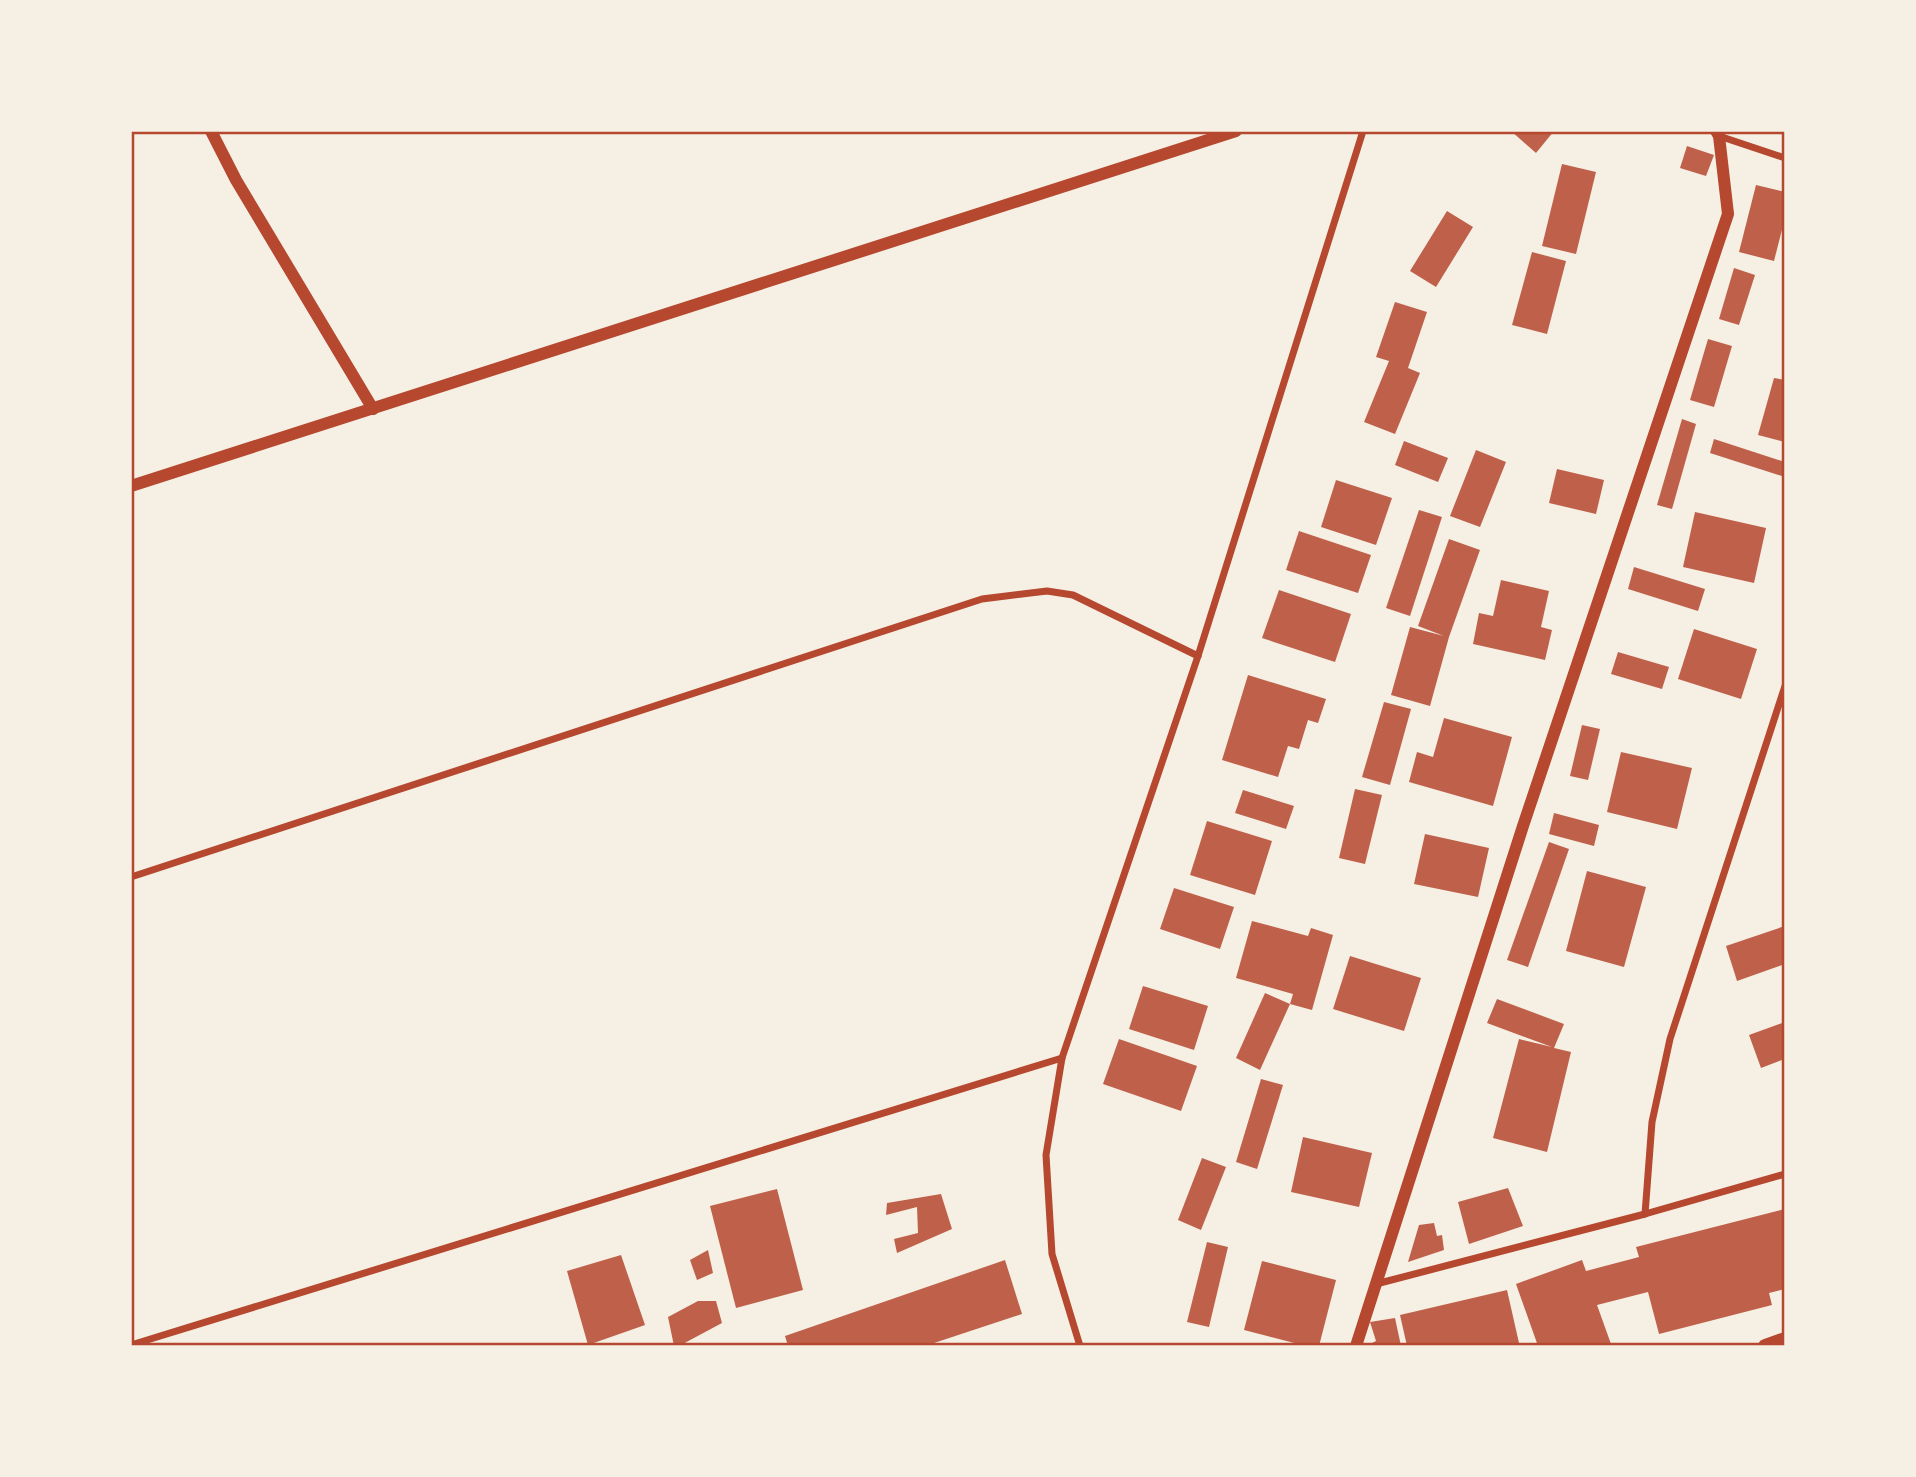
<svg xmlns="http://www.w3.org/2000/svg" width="1916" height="1477" viewBox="0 0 1916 1477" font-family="'Exo 2',sans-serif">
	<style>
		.building { fill: #bf614a }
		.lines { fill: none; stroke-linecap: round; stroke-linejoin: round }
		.minor { stroke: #b5482f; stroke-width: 7 }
		.tertiary { stroke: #b5482f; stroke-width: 12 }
		.secondary { stroke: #b5482f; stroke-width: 14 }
		.neatline { fill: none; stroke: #b5482f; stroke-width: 2.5 }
	</style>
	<rect width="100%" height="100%" fill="#f6efe4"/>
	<!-- building -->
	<g class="building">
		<path d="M 1511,131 L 1554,131 L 1536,153 Z"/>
		<path d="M 1687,146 L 1714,155 L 1706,176 L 1680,168 Z"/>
		<path d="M 1562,164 L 1596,172 L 1576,254 L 1542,246 Z"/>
		<path d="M 1756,185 L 1785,192 L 1785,218 L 1774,261 L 1739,252 Z"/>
		<path d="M 1447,211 L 1473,227 L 1436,287 L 1410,271 Z"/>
		<path d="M 1532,252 L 1566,261 L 1547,334 L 1512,325 Z"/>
		<path d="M 1734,268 L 1755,275 L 1739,325 L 1719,319 Z"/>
		<path d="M 1395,302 L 1427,312 L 1408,368 L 1420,373 L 1395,434 L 1364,422 L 1389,361 L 1376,357 Z"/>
		<path d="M 1708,339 L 1732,346 L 1714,407 L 1690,400 Z"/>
		<path d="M 1774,378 L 1785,380 L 1785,442 L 1758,435 Z"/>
		<path d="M 1682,419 L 1696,424 L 1672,509 L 1657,505 Z"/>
		<path d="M 1714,439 L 1785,462 L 1785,477 L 1710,453 Z"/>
		<path d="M 1404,441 L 1448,458 L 1438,482 L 1395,465 Z"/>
		<path d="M 1476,450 L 1506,462 L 1480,527 L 1450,516 Z"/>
		<path d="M 1557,469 L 1604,480 L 1596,514 L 1549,503 Z"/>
		<path d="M 1336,480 L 1392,498 L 1376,545 L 1321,527 Z"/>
		<path d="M 1419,510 L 1442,517 L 1410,616 L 1386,608 Z"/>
		<path d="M 1695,512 L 1766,528 L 1754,583 L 1683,567 Z"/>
		<path d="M 1299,531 L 1371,555 L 1358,593 L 1286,570 Z"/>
		<path d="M 1449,539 L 1480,550 L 1449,637 L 1430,706 L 1391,695 L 1410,627 L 1444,636 L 1418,626 Z"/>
		<path d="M 1634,567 L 1705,589 L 1698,611 L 1628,589 Z"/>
		<path d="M 1501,580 L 1549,591 L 1541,627 L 1552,630 L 1545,660 L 1473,644 L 1479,613 L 1493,616 Z"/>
		<path d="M 1279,590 L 1351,614 L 1335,662 L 1262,638 Z"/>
		<path d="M 1694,629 L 1757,649 L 1741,699 L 1678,679 Z"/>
		<path d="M 1618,652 L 1669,667 L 1662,689 L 1611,674 Z"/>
		<path d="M 1248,675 L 1326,699 L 1318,723 L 1308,720 L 1299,749 L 1288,746 L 1278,777 L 1222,760 Z"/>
		<path d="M 1384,702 L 1411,709 L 1390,785 L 1362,777 Z"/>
		<path d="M 1444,718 L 1512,737 L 1493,806 L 1409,782 L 1417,752 L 1433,757 Z"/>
		<path d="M 1582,725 L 1600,729 L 1588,780 L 1570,776 Z"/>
		<path d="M 1621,752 L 1692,768 L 1677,829 L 1607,812 Z"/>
		<path d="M 1355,789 L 1382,795 L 1365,864 L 1339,858 Z"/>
		<path d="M 1243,790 L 1294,806 L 1286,829 L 1235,813 Z"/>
		<path d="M 1554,813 L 1599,825 L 1594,846 L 1549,834 Z"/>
		<path d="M 1207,821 L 1272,841 L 1255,895 L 1190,875 Z"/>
		<path d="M 1425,834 L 1489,848 L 1478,897 L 1414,884 Z"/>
		<path d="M 1549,842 L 1569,849 L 1528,967 L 1507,960 Z"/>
		<path d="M 1587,871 L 1646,887 L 1624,967 L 1566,951 Z"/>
		<path d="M 1174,888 L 1234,907 L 1220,949 L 1160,929 Z"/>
		<path d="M 1252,921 L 1308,936 L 1311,928 L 1333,935 L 1312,1010 L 1290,1004 L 1293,994 L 1236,978 Z"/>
		<path d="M 1785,926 L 1785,964 L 1737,981 L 1726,946 Z"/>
		<path d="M 1350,956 L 1421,978 L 1404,1031 L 1333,1009 Z"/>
		<path d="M 1143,986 L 1208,1006 L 1194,1050 L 1129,1029 Z"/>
		<path d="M 1265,993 L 1290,1004 L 1260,1070 L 1236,1058 Z"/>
		<path d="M 1497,999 L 1564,1024 L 1554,1048 L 1571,1052 L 1547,1152 L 1493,1138 L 1519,1039 L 1552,1047 L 1487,1023 Z"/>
		<path d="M 1785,1022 L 1785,1067 L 1782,1060 L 1761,1068 L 1749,1035 Z"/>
		<path d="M 1119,1039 L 1197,1066 L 1181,1111 L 1103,1084 Z"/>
		<path d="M 1261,1079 L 1283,1085 L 1257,1169 L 1236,1162 Z"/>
		<path d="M 1303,1137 L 1372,1153 L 1359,1207 L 1291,1192 Z"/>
		<path d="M 1202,1158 L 1226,1167 L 1201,1230 L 1178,1220 Z"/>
		<path d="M 1508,1188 L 1523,1226 L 1469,1244 L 1458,1202 Z"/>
		<path d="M 777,1189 L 803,1290 L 736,1308 L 710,1206 Z"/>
		<path d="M 941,1194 L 952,1229 L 897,1253 L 894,1239 L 918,1233 L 917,1207 L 886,1215 L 887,1203 Z"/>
		<path d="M 1785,1209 L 1785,1289 L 1769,1293 L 1772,1305 L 1659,1334 L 1648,1292 L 1597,1305 L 1611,1344 L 1538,1346 L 1516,1284 L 1582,1260 L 1586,1271 L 1639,1257 L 1636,1247 Z"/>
		<path d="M 1434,1223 L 1437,1236 L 1442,1235 L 1444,1250 L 1408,1262 L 1419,1225 Z"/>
		<path d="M 1207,1242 L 1228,1247 L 1209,1327 L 1187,1322 Z"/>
		<path d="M 708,1250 L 713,1273 L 697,1280 L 690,1260 Z"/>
		<path d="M 621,1255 L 645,1325 L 588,1345 L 567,1271 Z"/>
		<path d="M 1005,1260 L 1022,1314 L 925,1346 L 788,1346 L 785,1336 Z"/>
		<path d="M 1262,1261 L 1336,1280 L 1319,1346 L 1306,1346 L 1244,1330 Z"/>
		<path d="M 1507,1290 L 1519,1343 L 1505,1346 L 1407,1346 L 1400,1315 Z"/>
		<path d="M 698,1301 L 716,1301 L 722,1323 L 679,1346 L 674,1346 L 668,1317 Z"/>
		<path d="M 1395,1318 L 1401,1346 L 1366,1346 L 1376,1341 L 1370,1322 Z"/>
	</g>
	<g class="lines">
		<!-- minor -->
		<g class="minor">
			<path d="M 1719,136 L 1785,158"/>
			<path d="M 131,877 L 982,599 L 1047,591 L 1073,595 L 1198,656"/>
			<path d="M 1645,1214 L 1652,1122 L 1670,1039 L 1785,686"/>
			<path d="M 1376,1284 L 1645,1214 L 1785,1174"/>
			<path d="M 131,1345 L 1062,1058"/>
			<path d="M 1080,1346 L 1052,1254 L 1046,1155 L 1062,1058 L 1198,656 L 1363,131"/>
		</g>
		<!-- tertiary -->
		<g class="tertiary">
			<path d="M 211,131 L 236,180 L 373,409"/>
			<path d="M 131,486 L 1236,131"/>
			<path d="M 1356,1346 L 1523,826 L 1728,214 L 1719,136 L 1716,131"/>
		</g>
		<!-- secondary -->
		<path class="secondary" d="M 1765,1346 L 1785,1339"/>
	</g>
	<!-- border -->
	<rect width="1916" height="1477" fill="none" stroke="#f6efe4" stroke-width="266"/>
	<rect x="133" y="133" width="1650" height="1211" class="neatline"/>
</svg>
